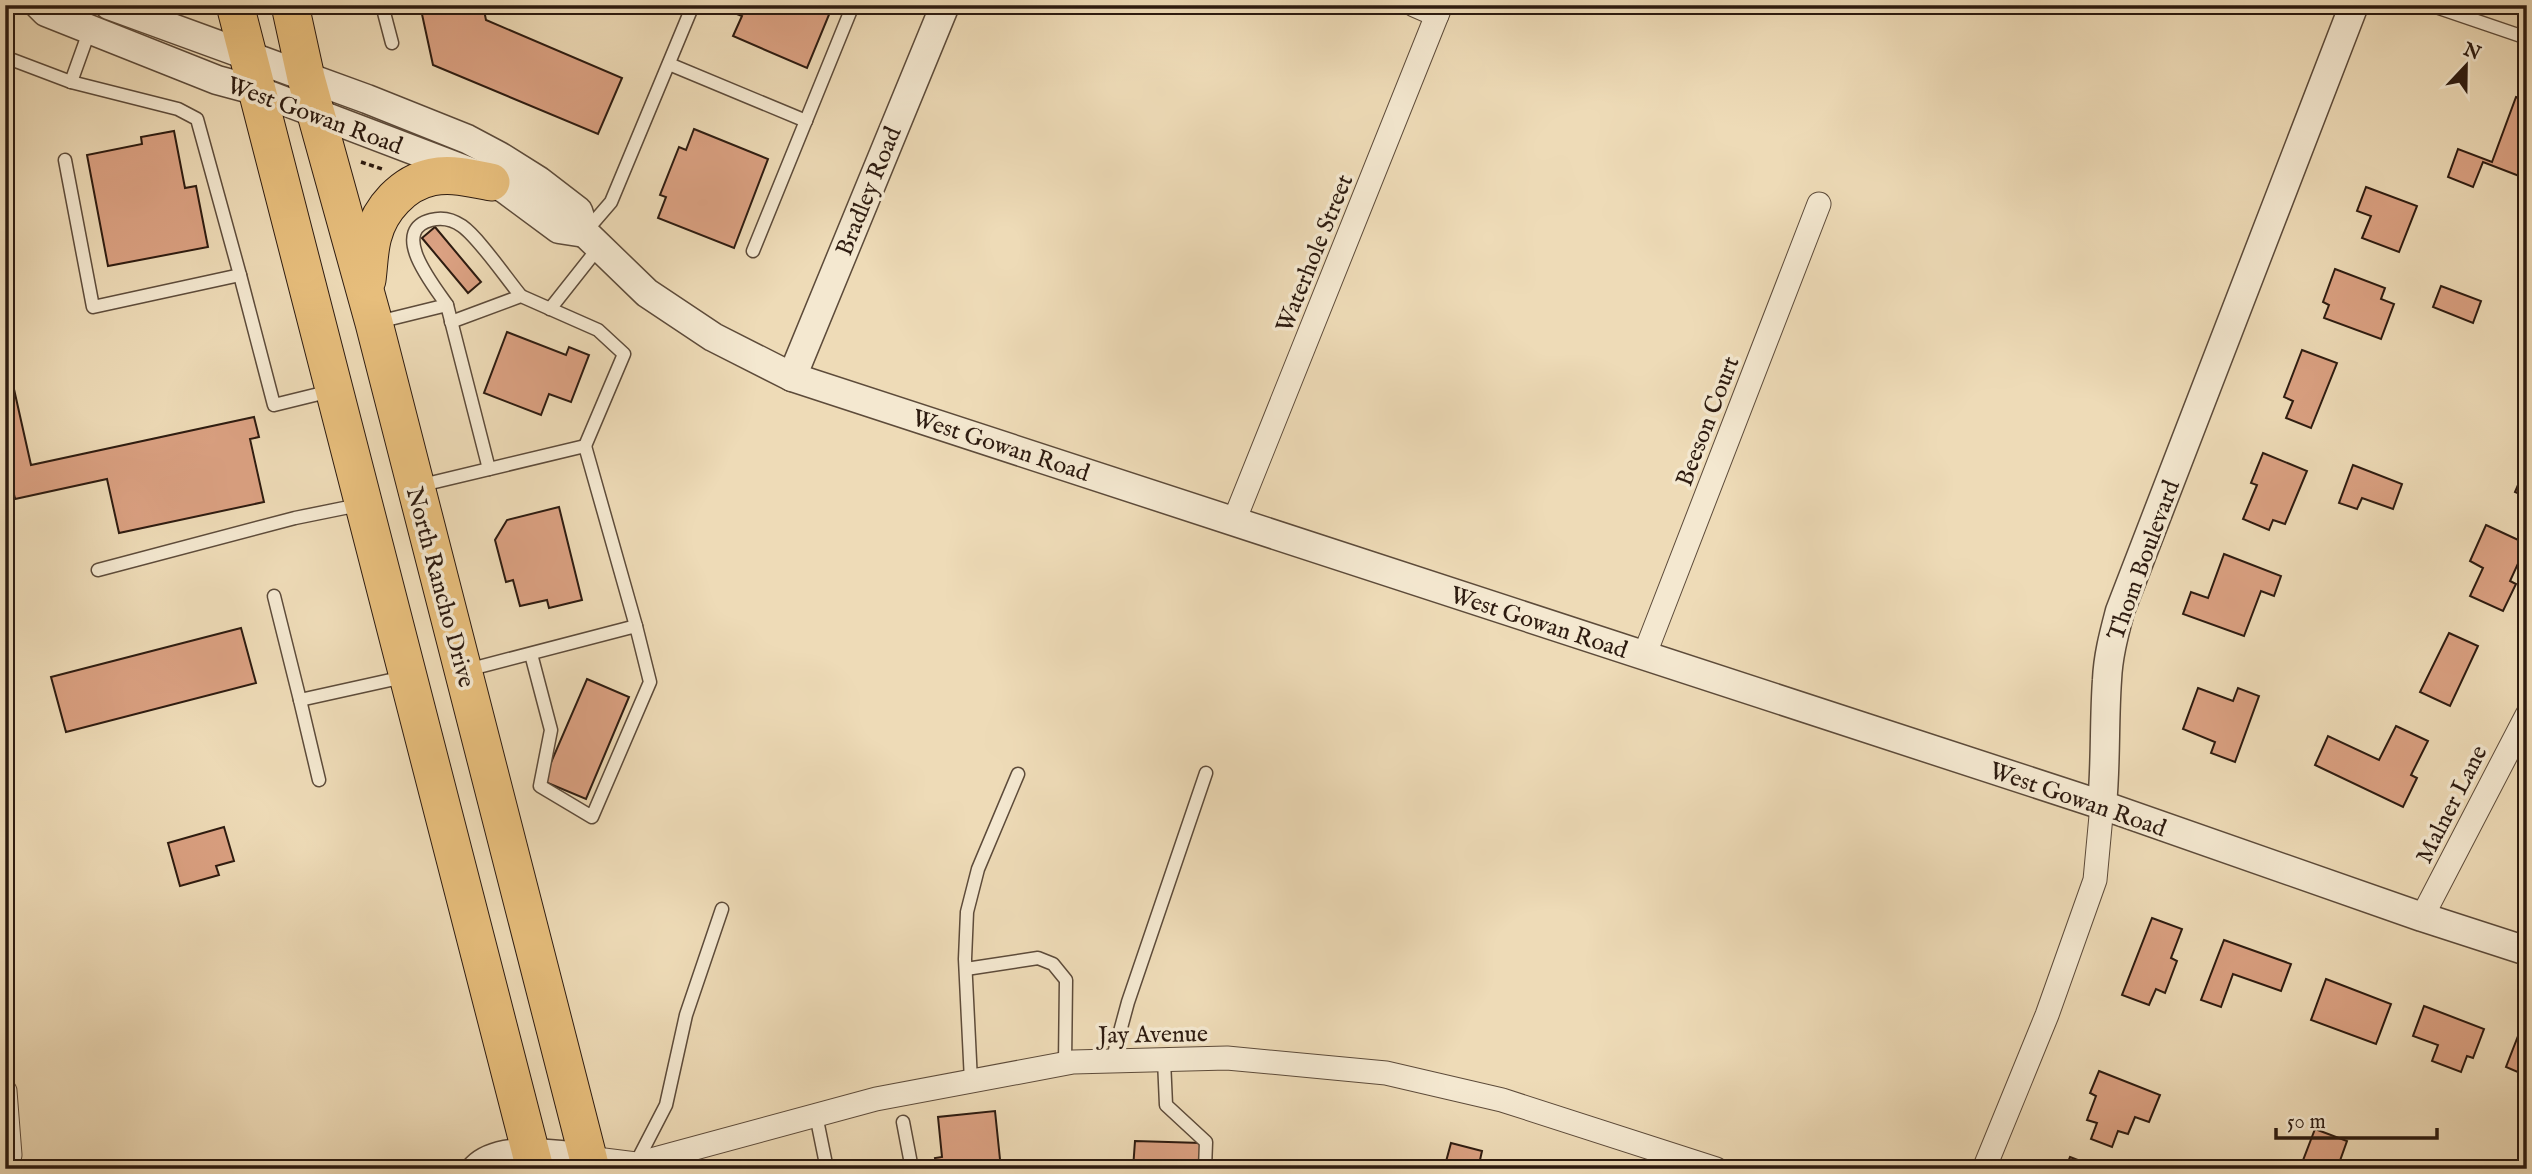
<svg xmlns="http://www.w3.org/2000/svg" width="2532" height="1174" viewBox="0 0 2532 1174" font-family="'IM FELL English',serif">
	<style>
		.building { fill: #dba182; stroke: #2d1b10; stroke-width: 2 }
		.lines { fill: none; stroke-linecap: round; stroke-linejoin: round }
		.service-casing { stroke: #5d4b3a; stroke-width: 15 }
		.minor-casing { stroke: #5d4b3a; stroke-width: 25 }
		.tertiary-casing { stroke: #5d4b3a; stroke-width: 31 }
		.primary-casing { stroke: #2d1b10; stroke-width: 39 }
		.path { stroke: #2d1b10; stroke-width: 3.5; stroke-dasharray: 5 3.5; stroke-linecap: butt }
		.service { stroke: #f4e8d0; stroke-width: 12 }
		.minor { stroke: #f4e8d0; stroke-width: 23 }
		.tertiary { stroke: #f4e8d0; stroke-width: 28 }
		.primary { stroke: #e7be7c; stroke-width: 37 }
		.labels { text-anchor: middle; stroke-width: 7; stroke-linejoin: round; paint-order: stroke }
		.street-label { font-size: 24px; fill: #2d1b10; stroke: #f4e8d0 }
	</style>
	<rect width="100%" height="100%" fill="#eedbb7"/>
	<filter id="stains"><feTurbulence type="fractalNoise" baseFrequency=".00286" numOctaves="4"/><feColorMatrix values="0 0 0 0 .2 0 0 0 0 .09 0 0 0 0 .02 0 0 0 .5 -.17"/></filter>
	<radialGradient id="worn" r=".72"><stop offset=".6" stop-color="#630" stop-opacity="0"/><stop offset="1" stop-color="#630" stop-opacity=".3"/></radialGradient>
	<!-- building -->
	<g class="building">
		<path d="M 420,5 L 483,5 L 486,20 L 622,78 L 598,134 L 433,65 Z"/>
		<path d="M 737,5 L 833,5 L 807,68 L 733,36 L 742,16 L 734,13 Z"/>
		<path d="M 2516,97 L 2527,101 L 2527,179 L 2483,162 L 2473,187 L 2448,177 L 2458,149 L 2492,162 Z"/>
		<path d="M 694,129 L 768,159 L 734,248 L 658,218 L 666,197 L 660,195 L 679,147 L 686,150 Z"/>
		<path d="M 174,131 L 185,188 L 196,186 L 208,247 L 108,266 L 87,155 L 142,144 L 141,137 Z"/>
		<path d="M 2366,187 L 2417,206 L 2399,252 L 2362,238 L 2371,216 L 2357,211 Z"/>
		<path d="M 435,227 L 481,282 L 468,293 L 422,238 Z"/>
		<path d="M 2335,269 L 2385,288 L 2381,299 L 2394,304 L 2381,339 L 2324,318 L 2329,305 L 2323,302 Z"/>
		<path d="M 2441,286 L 2481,301 L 2473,323 L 2433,307 Z"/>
		<path d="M 507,332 L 566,355 L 569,347 L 589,355 L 571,402 L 549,394 L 541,415 L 484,393 Z"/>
		<path d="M 5,349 L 31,465 L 254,417 L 259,437 L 250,439 L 264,502 L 119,533 L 107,479 L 15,499 L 5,453 Z"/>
		<path d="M 2302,350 L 2337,363 L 2311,428 L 2286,418 L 2293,401 L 2284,397 Z"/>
		<path d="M 2263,453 L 2307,471 L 2285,524 L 2273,520 L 2269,530 L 2243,519 L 2257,485 L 2251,483 Z"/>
		<path d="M 2527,464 L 2527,497 L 2515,492 Z"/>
		<path d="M 2353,465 L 2402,484 L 2393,509 L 2362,498 L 2357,509 L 2339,503 Z"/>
		<path d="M 559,507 L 582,600 L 549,608 L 547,600 L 520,606 L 513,580 L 506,582 L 495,540 L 507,520 Z"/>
		<path d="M 2486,525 L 2527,544 L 2510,581 L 2516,584 L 2503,611 L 2470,596 L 2483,568 L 2470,561 Z"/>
		<path d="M 2224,554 L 2281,576 L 2274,596 L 2261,591 L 2244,636 L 2183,614 L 2191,592 L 2208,598 Z"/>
		<path d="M 241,628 L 256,683 L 66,732 L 51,677 Z"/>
		<path d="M 2449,633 L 2478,646 L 2450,706 L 2420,692 Z"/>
		<path d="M 587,679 L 629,697 L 586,799 L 543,781 Z"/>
		<path d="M 2198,688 L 2233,701 L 2238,688 L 2259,696 L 2235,762 L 2211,753 L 2215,742 L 2183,729 Z"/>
		<path d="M 2396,726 L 2428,741 L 2411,775 L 2417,778 L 2403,807 L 2315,765 L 2328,736 L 2379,760 Z"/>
		<path d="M 224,827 L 234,861 L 216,866 L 219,875 L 180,886 L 168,843 Z"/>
		<path d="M 2152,918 L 2182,929 L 2171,958 L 2177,961 L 2165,993 L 2156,989 L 2149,1005 L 2122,995 Z"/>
		<path d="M 2224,940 L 2291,964 L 2281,991 L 2233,974 L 2221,1007 L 2201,1000 Z"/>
		<path d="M 2326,979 L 2391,1004 L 2376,1044 L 2311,1020 Z"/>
		<path d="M 2424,1006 L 2484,1029 L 2473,1058 L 2467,1056 L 2461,1072 L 2432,1061 L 2438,1045 L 2413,1036 Z"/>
		<path d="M 2518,1036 L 2527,1040 L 2527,1087 L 2521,1085 L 2525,1075 L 2506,1067 Z"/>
		<path d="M 2099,1071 L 2160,1095 L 2149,1122 L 2135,1117 L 2128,1134 L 2118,1131 L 2112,1147 L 2091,1139 L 2097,1123 L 2087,1120 L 2096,1096 L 2090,1093 Z"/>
		<path d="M 995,1111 L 1001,1169 L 937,1169 L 935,1158 L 942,1157 L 938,1117 Z"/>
		<path d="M 2315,1129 L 2347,1141 L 2337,1169 L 2317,1169 L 2302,1163 Z"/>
		<path d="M 1135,1141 L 1201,1143 L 1200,1169 L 1133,1169 Z"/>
		<path d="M 1451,1143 L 1482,1151 L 1480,1160 L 1512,1169 L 1444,1169 Z"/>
		<path d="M 2070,1157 L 2101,1169 L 2065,1169 Z"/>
	</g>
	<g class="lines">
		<!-- service casing -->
		<g class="service-casing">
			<g id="service">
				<path d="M 382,5 L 392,43"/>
				<path d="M 2430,5 L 2521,36 L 2527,32"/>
				<path d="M 5,57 L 71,82 L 178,109 L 197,119 L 240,275 L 93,307 L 65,160"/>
				<path d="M 669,64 L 806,121"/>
				<path d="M 71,82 L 90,29"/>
				<path d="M 586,231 L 611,202 L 693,5"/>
				<path d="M 753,251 L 853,5"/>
				<path d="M 240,275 L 274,405 L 331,391"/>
				<path d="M 447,305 C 435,287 388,231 431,220 C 442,217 452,219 462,226 C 479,238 506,278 521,296"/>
				<path d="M 550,309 L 599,247"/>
				<path d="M 378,322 L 447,305 L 489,469"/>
				<path d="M 451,322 L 521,296 L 598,330 L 624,354 L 585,446"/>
				<path d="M 418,486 L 585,446 L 636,626"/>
				<path d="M 98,570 L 295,518 L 359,505"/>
				<path d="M 274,596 L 300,700 L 404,677"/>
				<path d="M 467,670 L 636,626 L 650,682 L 592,817 L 540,786 L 551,730 L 531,654"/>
				<path d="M 300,700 L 319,780"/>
				<path d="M 966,969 L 1038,958 L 1053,964 L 1066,980 L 1065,1064"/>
				<path d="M 1164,1060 L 1166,1105 L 1206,1142 L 1205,1169"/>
				<path d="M 1112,1061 L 1128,1002 L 1206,773"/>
				<path d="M 971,1081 L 965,959 L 967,912 L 978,869 L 1018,774"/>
				<path d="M 816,1115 L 827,1169"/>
				<path d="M 903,1122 L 912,1169"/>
				<path d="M 636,1163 L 666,1105 L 686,1015 L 722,909"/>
			</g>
		</g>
		<!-- minor casing -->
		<g class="minor-casing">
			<g id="minor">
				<path d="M 1414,5 L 1437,15"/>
				<path d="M 1234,521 L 1441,5"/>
				<path d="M 1644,656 L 1819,204"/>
				<path d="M 2422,917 L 2527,715"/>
				<path d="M 5,1091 L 10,1155 L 6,1169"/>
				<path d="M 588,1158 L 636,1164 L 876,1099 L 1073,1062 L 1227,1058 L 1386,1073 L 1502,1100 L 1716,1169"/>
				<path d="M 1984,1169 L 2047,1015 L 2095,880 L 2102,805"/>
			</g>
		</g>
		<!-- tertiary casing -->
		<g class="tertiary-casing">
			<g id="tertiary">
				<path d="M 39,5 L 46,12 L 217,80 L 258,91 L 476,174 L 505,189 L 559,229 L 585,233"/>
				<path d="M 109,5 L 367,99 L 467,139 L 499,156 L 539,181 L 578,211 L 585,233 L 647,293 L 713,337 L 792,377 L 2102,805 L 2422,917 L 2527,951"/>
				<path d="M 792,377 L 945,5"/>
				<path d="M 2102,805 C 2106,764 2104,722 2107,680 C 2108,656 2114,634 2120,611 L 2354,5"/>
				<path d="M 476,1169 C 500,1144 557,1155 588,1158"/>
			</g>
		</g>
		<!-- primary casing -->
		<g class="primary-casing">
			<g id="primary">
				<path d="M 235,5 L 535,1169"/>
				<path d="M 290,5 L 306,78 L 374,323 L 591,1169"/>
				<path d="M 367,280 C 369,265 369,250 373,236 C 380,209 403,183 432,177 C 451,173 472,178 491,182"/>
			</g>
		</g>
		<!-- path -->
		<path class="path" d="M 361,162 L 385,170"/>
		<!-- service -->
		<use href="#service" class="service"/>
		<!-- minor -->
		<use href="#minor" class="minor"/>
		<!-- tertiary -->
		<use href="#tertiary" class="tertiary"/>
		<!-- primary -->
		<use href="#primary" class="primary"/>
	</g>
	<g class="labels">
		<!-- street labels -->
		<g class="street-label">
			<text transform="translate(315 115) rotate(20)" y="8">West Gowan Road</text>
			<text transform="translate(868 191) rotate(-68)" y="8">Bradley Road</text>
			<text transform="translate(1314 253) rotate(-68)" y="8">Waterhole Street</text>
			<text transform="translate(1707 421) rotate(-69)" y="8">Beeson Court</text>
			<text transform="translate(1001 445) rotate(18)" y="8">West Gowan Road</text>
			<text transform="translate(2143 560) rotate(-70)" y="8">Thom Boulevard</text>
			<text transform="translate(441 587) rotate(75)" y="8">North Rancho Drive</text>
			<text transform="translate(1539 622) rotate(18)" y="8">West Gowan Road</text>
			<text transform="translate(2078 799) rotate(19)" y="8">West Gowan Road</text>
			<text transform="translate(2451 804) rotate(-63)" y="8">Malner Lane</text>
			<text transform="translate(1153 1034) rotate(-1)" y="8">Jay Avenue</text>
		</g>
	</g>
	<!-- margin -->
	<rect width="2532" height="1174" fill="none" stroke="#eedbb7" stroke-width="28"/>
	<rect x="7" y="7" width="2518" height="1160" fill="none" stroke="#2d1b10" stroke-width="3.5"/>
	<rect x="14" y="14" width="2504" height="1146" fill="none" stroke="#2d1b10" stroke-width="2"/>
	<!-- north arrow -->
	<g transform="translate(2466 66) rotate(22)" stroke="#f4e8d0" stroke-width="5" paint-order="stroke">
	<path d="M0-5L12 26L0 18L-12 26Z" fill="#2d1b10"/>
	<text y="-10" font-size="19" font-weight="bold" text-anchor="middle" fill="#2d1b10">N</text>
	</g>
	<!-- scale -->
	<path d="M2276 1128v10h161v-10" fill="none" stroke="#2d1b10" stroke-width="3.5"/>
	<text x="2287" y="1128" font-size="21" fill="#2d1b10" stroke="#f4e8d0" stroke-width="5" paint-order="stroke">50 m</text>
	<rect width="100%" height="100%" filter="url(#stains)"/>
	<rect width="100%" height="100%" fill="url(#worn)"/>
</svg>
